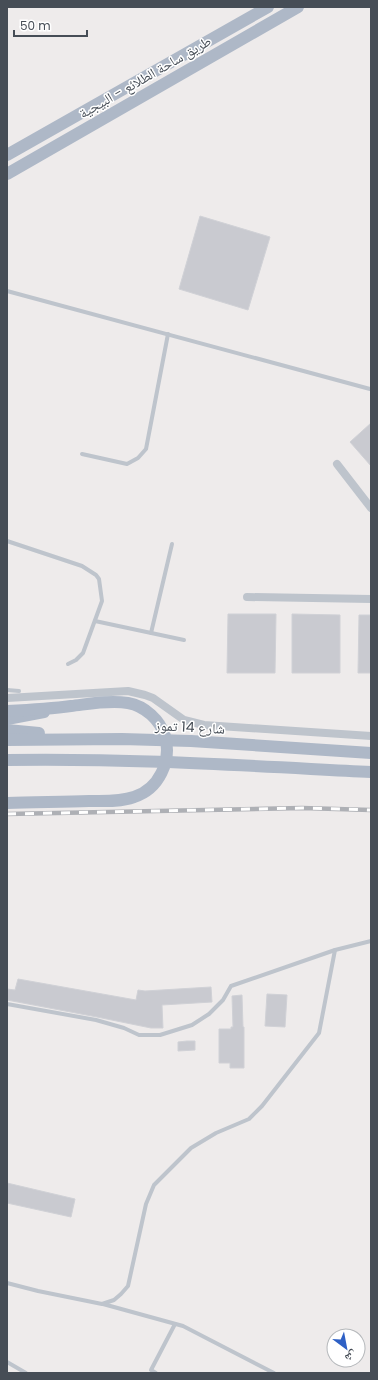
<svg xmlns="http://www.w3.org/2000/svg" width="378" height="1380" viewBox="0 0 378 1380" font-family="Poppins,'Noto Naskh Arabic',sans-serif">
	<style>
		.building { fill: #c9cad0; stroke: #d0d1d6 }
		.lines { fill: none; stroke-linecap: round; stroke-linejoin: round }
		.lane { stroke: #bec4cc; stroke-width: 4 }
		.street { stroke: #bec4cc; stroke-width: 8 }
		.primary { stroke: #aeb8c7; stroke-width: 12 }
		.rail-casing { stroke: #aeb0b5; stroke-width: 4.5 }
		.rail { stroke: #fff; stroke-width: 3; stroke-dasharray: 9; stroke-linecap: butt }
		.primary-bridge { stroke: #aeb8c7; stroke-width: 12 }
		.labels { text-anchor: middle; stroke-width: 3; stroke-linejoin: round; paint-order: stroke }
		.street-label { font-size: 14px; fill: #464d56; stroke: #fff }
	</style>
	<rect width="100%" height="100%" fill="#eeebeb"/>
	<!-- building -->
	<g class="building">
		<path d="M 200,216 L 270,237 L 248,310 L 179,289 Z"/>
		<path d="M 371,423 L 371,466 L 350,442 Z"/>
		<path d="M 228,614 L 276,614 L 275,673 L 227,673 Z"/>
		<path d="M 292,614 L 340,615 L 340,673 L 292,673 Z"/>
		<path d="M 359,615 L 371,615 L 371,673 L 358,673 Z"/>
		<path d="M 18,979 L 136,1000 L 138,990 L 145,991 L 211,987 L 212,1002 L 162,1005 L 163,1028 L 151,1028 L 97,1017 L 7,1000 L 7,989 L 15,990 Z"/>
		<path d="M 267,994 L 287,995 L 285,1027 L 265,1026 Z"/>
		<path d="M 242,995 L 243,1027 L 244,1027 L 244,1068 L 230,1068 L 230,1063 L 219,1063 L 219,1029 L 231,1029 L 231,1027 L 233,1027 L 232,996 Z"/>
		<path d="M 187,1041 L 195,1041 L 195,1050 L 178,1051 L 178,1042 Z"/>
		<path d="M 7,1183 L 75,1199 L 71,1217 L 7,1203 Z"/>
	</g>
	<g class="lines">
		<!-- lane -->
		<g class="lane">
			<path d="M 7,291 L 370,389"/>
			<path d="M 82,454 L 127,464 L 138,458 L 146,449 L 168,334"/>
			<path d="M 7,541 L 82,566 L 96,575 L 99,579 L 102,601 L 83,653 L 76,660 L 68,664"/>
			<path d="M 95,621 L 184,640"/>
			<path d="M 151,633 L 172,544"/>
			<path d="M 7,690 L 19,691"/>
			<path d="M 7,1004 L 96,1020 L 124,1028 L 139,1035 L 160,1035 L 192,1025 L 209,1014 L 223,1000 L 231,986 L 335,950 L 371,941"/>
			<path d="M 7,1283 L 38,1291 L 102,1304 L 114,1300 L 121,1294 L 128,1286 L 146,1204 L 154,1185 L 191,1148 L 216,1133 L 249,1119 L 262,1106 L 319,1033 L 335,950"/>
			<path d="M 103,1304 L 183,1326 L 274,1373"/>
			<path d="M 7,1362 L 26,1373"/>
			<path d="M 156,1373 L 151,1370 L 175,1324"/>
		</g>
		<!-- street -->
		<g class="street">
			<path d="M 337,464 L 371,508"/>
			<path d="M 247,597 L 371,599"/>
			<path d="M 7,698 L 128,691 L 145,695 L 153,698 L 184,720 L 204,725 L 371,736"/>
		</g>
		<!-- primary -->
		<g class="primary">
			<path d="M 7,155 L 268,7"/>
			<path d="M 7,174 L 298,7"/>
			<path d="M 7,719 L 44,712"/>
			<path d="M 7,730 L 39,733"/>
			<path d="M 7,740 L 122,739 L 191,741 L 371,753"/>
			<path d="M 7,760 C 129,758 250,766 371,772"/>
		</g>
		<!-- rail casing -->
		<g class="rail-casing">
			<path id="rail" d="M 7,814 L 302,808 L 371,810"/>
		</g>
		<!-- rail -->
		<use href="#rail" class="rail"/>
		<!-- primary-bridge -->
		<path class="primary-bridge" d="M 7,711 C 28,710 49,709 71,706 C 89,704 109,700 128,703 C 145,706 160,720 165,736 C 172,761 159,789 134,797 C 120,802 104,801 89,801 C 62,802 34,802 7,803"/>
	</g>
	<g class="labels">
		<!-- street labels -->
		<g class="street-label">
			<text transform="translate(145 77) rotate(-30)" y="5">طريق ساحة الطلائع - البيجية</text>
			<text transform="translate(190 727) rotate(3)" y="5">شارع 14 تموز</text>
		</g>
	</g>
	<!-- border -->
	<rect width="378" height="1380" fill="none" stroke="#464d56" stroke-width="16"/>
	<!-- north arrow -->
	<g transform="translate(346 1348) rotate(148)"><circle r="19" fill="#ffffff" stroke="#b5b8bb"/>
	<path d="M0-3L7 15L0 10L-7 15Z" fill="#2e60c5"/>
	<text y="-6" font-size="11" font-weight="bold" text-anchor="middle" fill="#464d56">ش</text>
	</g>
	<!-- scale -->
	<path d="M14 30v6h73v-6" fill="none" stroke="#464d56" stroke-width="2"/>
	<text x="20" y="30" font-size="12" fill="#464d56" stroke="#ffffff" stroke-width="3" paint-order="stroke">50 m</text>
</svg>
